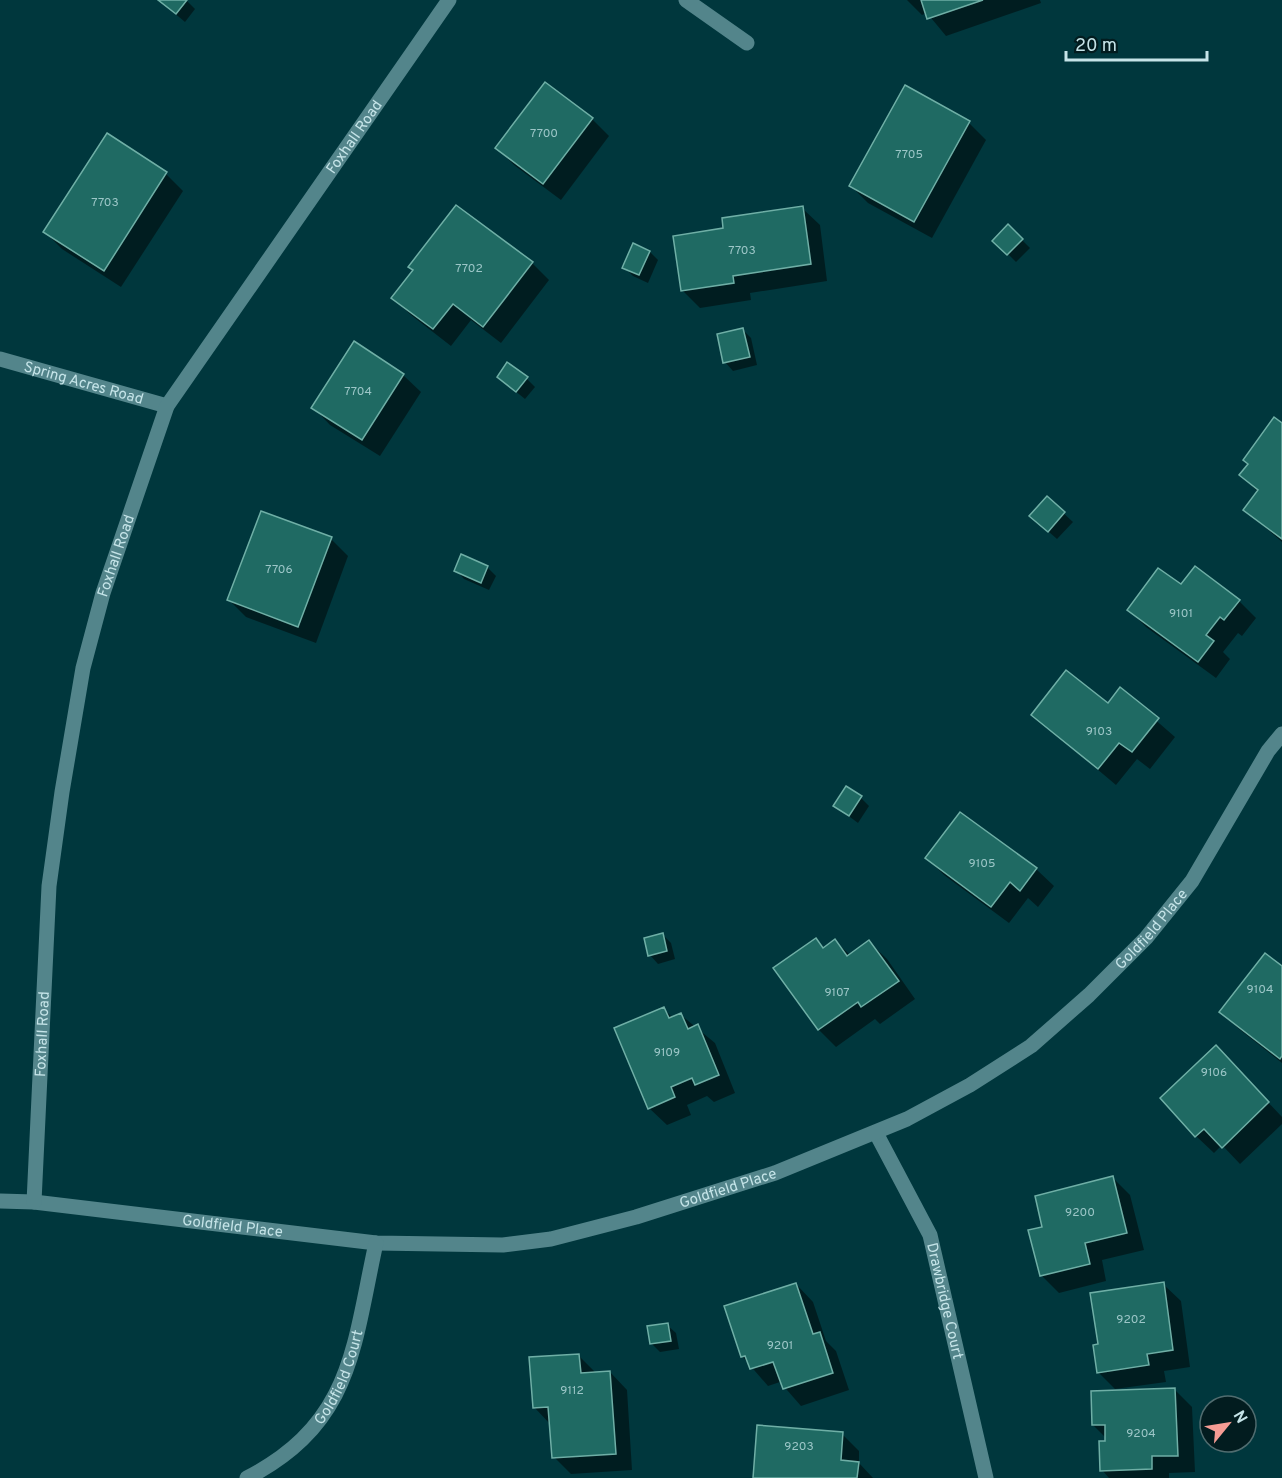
<svg xmlns="http://www.w3.org/2000/svg" width="1282" height="1478" viewBox="0 0 1282 1478" font-family="Overpass,sans-serif">
	<style>
		.shadow { fill: #0007 }
		.building { fill: #1f6a63; stroke: #6fafa6; stroke-width: 1.5 }
		.lines { fill: none; stroke-linecap: round; stroke-linejoin: round }
		.minor { stroke: #53858b; stroke-width: 15 }
		.labels { text-anchor: middle; stroke-width: 6; stroke-linejoin: round; paint-order: stroke }
		.number-label { font-size: 12px; fill: #9cc6c7 }
		.street-label { font-size: 15px; fill: #c5e4e8; stroke: #021c1f }
	</style>
	<rect width="100%" height="100%" fill="#00373d"/>
	<!-- shadow -->
	<g class="shadow">
		<path d="M 186,0 L 195,9 L 185,22 L 160,1 Z"/>
		<path d="M 907,0 L 1040,0 L 1041,3 L 946,36 L 927,13 L 922,15 Z"/>
		<path d="M 592,119 L 609,136 L 561,200 L 514,165 L 497,148 Z"/>
		<path d="M 969,123 L 986,140 L 932,238 L 868,203 L 851,186 Z"/>
		<path d="M 108,135 L 166,174 L 183,191 L 121,287 L 62,249 L 45,232 Z"/>
		<path d="M 802,208 L 820,225 L 827,281 L 750,293 L 751,300 L 700,308 L 682,290 L 725,230 Z"/>
		<path d="M 1008,226 L 1030,248 L 1016,262 L 995,241 Z"/>
		<path d="M 650,252 L 658,260 L 648,283 L 633,276 L 624,267 Z"/>
		<path d="M 532,263 L 549,280 L 501,343 L 471,320 L 451,346 L 411,315 L 393,298 Z"/>
		<path d="M 743,330 L 751,338 L 757,365 L 733,371 L 725,362 Z"/>
		<path d="M 403,375 L 421,392 L 380,456 L 330,425 L 313,407 Z"/>
		<path d="M 498,377 L 527,379 L 535,387 L 525,399 Z"/>
		<path d="M 1282,425 L 1282,542 L 1245,510 L 1258,492 L 1241,475 Z"/>
		<path d="M 1047,498 L 1073,522 L 1057,539 L 1040,524 Z"/>
		<path d="M 331,539 L 348,556 L 316,643 L 246,617 L 229,600 Z"/>
		<path d="M 487,567 L 496,576 L 489,590 L 464,579 L 456,570 Z"/>
		<path d="M 1181,587 L 1239,601 L 1256,618 L 1242,636 L 1238,633 L 1223,652 L 1230,659 L 1216,678 L 1146,627 L 1129,610 Z"/>
		<path d="M 1121,690 L 1175,737 L 1150,769 L 1137,759 L 1116,785 L 1033,715 L 1109,705 Z"/>
		<path d="M 861,798 L 869,806 L 858,823 L 834,805 Z"/>
		<path d="M 927,858 L 1036,869 L 1054,886 L 1038,907 L 1028,898 L 1009,923 L 944,875 Z"/>
		<path d="M 663,935 L 671,943 L 675,959 L 658,964 L 650,955 Z"/>
		<path d="M 816,940 L 824,948 L 835,941 L 850,955 L 869,942 L 887,959 L 915,999 L 880,1024 L 875,1019 L 836,1047 L 819,1030 L 776,968 Z"/>
		<path d="M 1282,968 L 1282,1063 L 1239,1029 L 1221,1012 Z"/>
		<path d="M 664,1009 L 673,1018 L 681,1015 L 715,1043 L 735,1093 L 714,1102 L 707,1096 L 687,1105 L 691,1115 L 667,1125 L 649,1108 Z"/>
		<path d="M 1233,1065 L 1282,1117 L 1282,1124 L 1240,1164 L 1222,1145 L 1214,1153 L 1196,1136 Z"/>
		<path d="M 1113,1178 L 1130,1195 L 1144,1250 L 1102,1260 L 1106,1281 L 1059,1293 L 1042,1276 L 1044,1228 Z"/>
		<path d="M 796,1284 L 813,1302 L 826,1341 L 836,1351 L 849,1390 L 801,1406 L 780,1382 L 768,1386 L 742,1356 Z"/>
		<path d="M 1163,1284 L 1181,1301 L 1190,1367 L 1164,1371 L 1166,1382 L 1115,1389 L 1098,1372 Z"/>
		<path d="M 667,1325 L 676,1333 L 679,1349 L 660,1352 L 651,1343 Z"/>
		<path d="M 579,1356 L 596,1373 L 610,1372 L 627,1390 L 632,1470 L 571,1474 L 554,1457 L 551,1425 L 534,1407 Z"/>
		<path d="M 1175,1390 L 1192,1407 L 1195,1472 L 1169,1473 L 1169,1478 L 1109,1478 L 1102,1470 L 1106,1438 L 1093,1425 Z"/>
		<path d="M 842,1434 L 859,1451 L 859,1463 L 873,1478 L 755,1478 Z"/>
	</g>
	<!-- building -->
	<g class="building">
		<path d="M 158,0 L 187,0 L 176,14 Z"/>
		<path d="M 921,0 L 983,0 L 927,19 Z"/>
		<path d="M 545,82 L 593,118 L 543,184 L 495,148 Z"/>
		<path d="M 905,85 L 970,121 L 914,222 L 849,186 Z"/>
		<path d="M 107,133 L 167,172 L 104,271 L 43,232 Z"/>
		<path d="M 456,205 L 533,262 L 483,327 L 453,304 L 433,329 L 391,298 L 413,270 L 408,267 Z"/>
		<path d="M 803,206 L 811,264 L 733,276 L 734,283 L 681,291 L 673,236 L 723,228 L 722,218 Z"/>
		<path d="M 1008,224 L 1023,239 L 1007,255 L 992,241 Z"/>
		<path d="M 633,243 L 650,251 L 639,275 L 622,268 Z"/>
		<path d="M 743,328 L 750,357 L 723,363 L 717,334 Z"/>
		<path d="M 354,341 L 404,374 L 362,440 L 311,408 Z"/>
		<path d="M 507,362 L 528,377 L 516,392 L 497,377 Z"/>
		<path d="M 1274,417 L 1282,423 L 1282,539 L 1243,510 L 1258,490 L 1239,475 L 1248,464 L 1243,460 Z"/>
		<path d="M 1047,496 L 1065,512 L 1048,532 L 1029,516 Z"/>
		<path d="M 261,511 L 332,537 L 298,627 L 227,600 Z"/>
		<path d="M 461,554 L 488,566 L 481,583 L 454,571 Z"/>
		<path d="M 1195,566 L 1240,600 L 1224,620 L 1220,617 L 1206,635 L 1214,641 L 1198,662 L 1127,610 L 1158,568 L 1181,584 Z"/>
		<path d="M 1066,670 L 1108,703 L 1120,687 L 1159,718 L 1132,752 L 1119,743 L 1098,769 L 1031,715 Z"/>
		<path d="M 846,786 L 862,796 L 849,816 L 833,806 Z"/>
		<path d="M 960,812 L 1037,868 L 1020,891 L 1010,882 L 991,907 L 925,858 Z"/>
		<path d="M 663,933 L 667,951 L 648,956 L 644,938 Z"/>
		<path d="M 816,938 L 823,948 L 835,939 L 847,956 L 869,940 L 899,981 L 861,1007 L 858,1002 L 818,1030 L 773,968 Z"/>
		<path d="M 1265,953 L 1282,966 L 1282,1056 L 1280,1059 L 1219,1012 Z"/>
		<path d="M 664,1007 L 669,1018 L 681,1013 L 688,1029 L 698,1024 L 719,1075 L 695,1085 L 692,1078 L 671,1087 L 675,1097 L 648,1109 L 614,1028 Z"/>
		<path d="M 1216,1045 L 1269,1102 L 1222,1148 L 1204,1129 L 1195,1137 L 1160,1098 Z"/>
		<path d="M 1113,1176 L 1127,1233 L 1085,1243 L 1090,1264 L 1040,1276 L 1028,1230 L 1042,1227 L 1035,1196 Z"/>
		<path d="M 1164,1282 L 1173,1350 L 1147,1354 L 1149,1365 L 1097,1373 L 1093,1345 L 1098,1344 L 1090,1293 Z"/>
		<path d="M 796,1283 L 813,1334 L 820,1332 L 833,1373 L 783,1389 L 773,1362 L 750,1369 L 745,1356 L 741,1357 L 724,1306 Z"/>
		<path d="M 668,1323 L 671,1341 L 650,1344 L 647,1326 Z"/>
		<path d="M 579,1354 L 581,1373 L 610,1371 L 616,1454 L 552,1458 L 548,1407 L 533,1408 L 529,1357 Z"/>
		<path d="M 1175,1388 L 1178,1456 L 1152,1456 L 1152,1469 L 1100,1471 L 1099,1441 L 1105,1441 L 1105,1425 L 1092,1425 L 1091,1391 Z"/>
		<path d="M 757,1425 L 843,1432 L 841,1460 L 859,1462 L 857,1478 L 753,1478 Z"/>
	</g>
	<g class="lines">
		<!-- minor -->
		<g class="minor">
			<path d="M 686,0 L 747,43"/>
			<path id="s1" d="M 0,359 L 167,406"/>
			<path id="s2" d="M 876,1133 L 930,1235 L 986,1478"/>
			<path id="s3" d="M 0,1201 L 34,1202 L 376,1243 L 503,1245 L 551,1239 L 636,1217 L 775,1173 L 907,1119 L 970,1085 L 1031,1046 L 1089,995 L 1146,938 L 1192,881 L 1268,751 L 1282,734"/>
			<path id="s4" d="M 34,1202 L 49,886 L 62,792 L 83,668 L 103,593 L 167,406 L 449,0"/>
			<path id="s5" d="M 247,1478 C 353,1423 353,1347 376,1243"/>
		</g>
	</g>
	<g class="labels">
		<!-- number labels -->
		<g class="number-label">
			<text x="544" y="137">7700</text>
			<text x="909" y="158">7705</text>
			<text x="105" y="206">7703</text>
			<text x="742" y="254">7703</text>
			<text x="469" y="272">7702</text>
			<text x="358" y="395">7704</text>
			<text x="279" y="573">7706</text>
			<text x="1181" y="617">9101</text>
			<text x="1099" y="735">9103</text>
			<text x="982" y="867">9105</text>
			<text x="1260" y="993">9104</text>
			<text x="837" y="996">9107</text>
			<text x="667" y="1056">9109</text>
			<text x="1214" y="1076">9106</text>
			<text x="1080" y="1216">9200</text>
			<text x="1131" y="1323">9202</text>
			<text x="780" y="1349">9201</text>
			<text x="572" y="1394">9112</text>
			<text x="1141" y="1437">9204</text>
			<text x="799" y="1450">9203</text>
		</g>
		<!-- street labels -->
		<g class="street-label">
			<text dy="5" stroke="none"><textPath href="#s4" startOffset="1140">Foxhall Road</textPath></text>
			<text dy="5" stroke="none"><textPath href="#s1" startOffset="87">Spring Acres Road</textPath></text>
			<text dy="5" stroke="none"><textPath href="#s4" startOffset="654">Foxhall Road</textPath></text>
			<text dy="5" stroke="none"><textPath href="#s3" startOffset="1242">Goldfield Place</textPath></text>
			<text dy="5" stroke="none"><textPath href="#s4" startOffset="168">Foxhall Road</textPath></text>
			<text dy="5" stroke="none"><textPath href="#s3" startOffset="738">Goldfield Place</textPath></text>
			<text dy="5" stroke="none"><textPath href="#s3" startOffset="234">Goldfield Place</textPath></text>
			<text dy="5" stroke="none"><textPath href="#s2" startOffset="183">Drawbridge Court</textPath></text>
			<text dy="5" stroke="none"><textPath href="#s5" startOffset="141">Goldfield Court</textPath></text>
		</g>
	</g>
	<!-- north arrow -->
	<g transform="translate(1228 1424) rotate(60)"><circle r="28" fill="#021c1f" stroke="#506c6f" stroke-width="1.5"/>
	<path d="M0-4.5L10 22L0 15L-10 22Z" fill="#f59c94"/>
	<text y="-9" font-size="16" font-weight="bold" text-anchor="middle" fill="#c5e4e8">N</text>
	</g>
	<!-- scale -->
	<path d="M1066 51v9h141v-9" fill="none" stroke="#c5e4e8" stroke-width="3"/>
	<text x="1075" y="51" font-size="18" fill="#c5e4e8" stroke="#021c1f" stroke-width="4.5" paint-order="stroke">20 m</text>
</svg>
